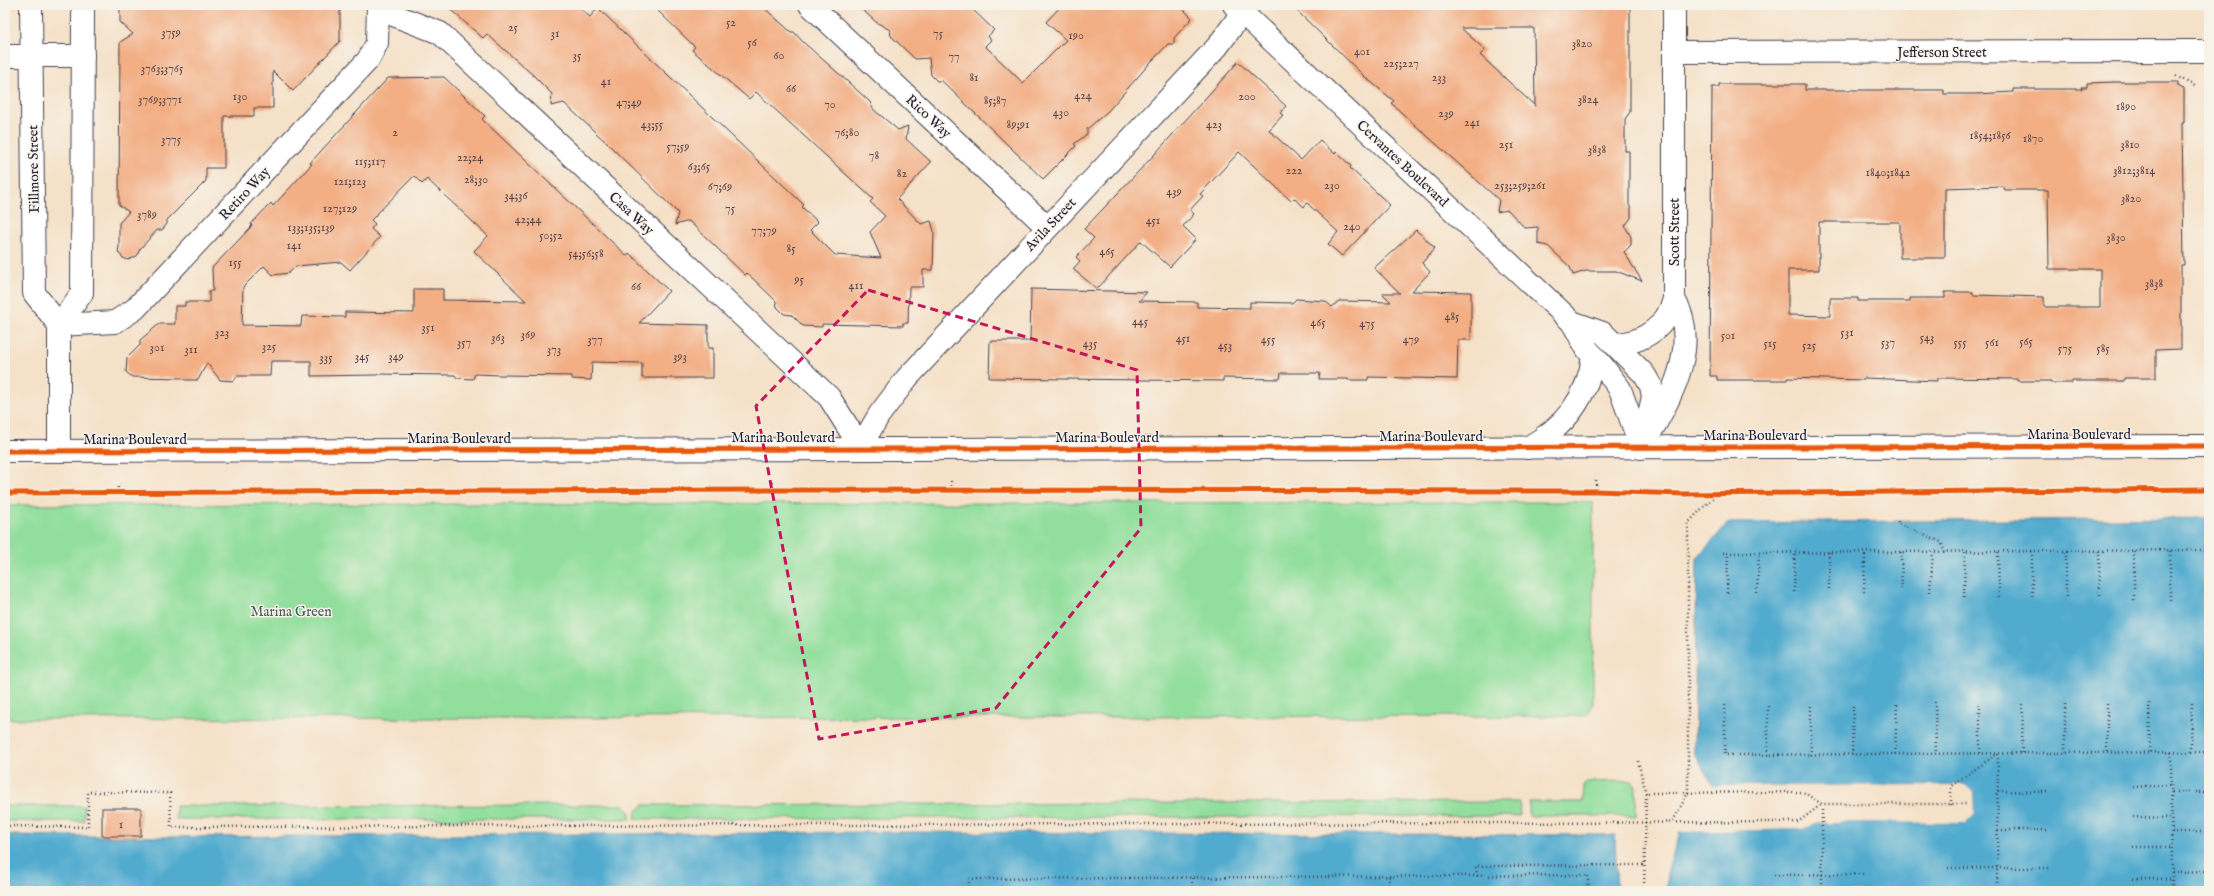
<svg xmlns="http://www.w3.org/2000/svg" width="2214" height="896" viewBox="0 0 2214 896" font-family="'IM FELL English',serif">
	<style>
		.green { fill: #92df9d; stroke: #5a806c }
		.water { fill: #51abcf; stroke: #3a6685 }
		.pier { fill: #f5e1c8 }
		.building { fill: #f3ae84; fill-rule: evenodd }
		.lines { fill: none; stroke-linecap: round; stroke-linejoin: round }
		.minor-casing { stroke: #423f50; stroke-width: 24 }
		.tertiary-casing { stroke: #423f50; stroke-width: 24 }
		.secondary-casing { stroke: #423f50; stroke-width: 24 }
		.path { stroke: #423f50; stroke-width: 2.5; stroke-dasharray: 1 3; stroke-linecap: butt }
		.minor { stroke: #fff; stroke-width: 22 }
		.tertiary { stroke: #fff; stroke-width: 22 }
		.secondary { stroke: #fff; stroke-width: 22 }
		.cycleway-casing { stroke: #f7f3e8; stroke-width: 8 }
		.cycleway { stroke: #e8590c; stroke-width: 5 }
		.marked { fill: none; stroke: #c2185b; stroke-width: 3; stroke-dasharray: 8 5; stroke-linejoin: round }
		.labels { text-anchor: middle; stroke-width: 3; stroke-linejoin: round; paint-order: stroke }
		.number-label { font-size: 12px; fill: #56454d }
		.street-label { font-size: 14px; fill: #22223b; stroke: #f7f3e8 }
		.park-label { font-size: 14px; fill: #445b58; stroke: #f7f3e8 }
	</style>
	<rect width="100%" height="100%" fill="#f7f3e8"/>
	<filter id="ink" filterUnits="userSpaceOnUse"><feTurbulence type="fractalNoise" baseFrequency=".025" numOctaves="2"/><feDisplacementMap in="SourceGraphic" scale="8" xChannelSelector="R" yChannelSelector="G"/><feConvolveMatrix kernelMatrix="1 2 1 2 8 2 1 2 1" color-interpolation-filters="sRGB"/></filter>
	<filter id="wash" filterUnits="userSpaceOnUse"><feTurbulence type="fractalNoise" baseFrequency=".012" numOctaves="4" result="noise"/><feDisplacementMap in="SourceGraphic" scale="16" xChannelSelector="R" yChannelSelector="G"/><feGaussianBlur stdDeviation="0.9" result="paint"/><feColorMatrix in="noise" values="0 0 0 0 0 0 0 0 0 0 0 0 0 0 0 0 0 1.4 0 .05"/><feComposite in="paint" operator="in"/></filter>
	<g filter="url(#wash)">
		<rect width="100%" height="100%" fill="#f5e1c8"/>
		<!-- green -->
		<g class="green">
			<path d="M 1593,502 L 1593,703 L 1588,714 L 1583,716 L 5,719 L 5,505 Z"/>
			<path d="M 1632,781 L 1636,786 L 1636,816 L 1529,816 L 1529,802 L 1583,802 L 1584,784 L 1587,782 Z"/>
			<path d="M 1520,802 L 1519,816 L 635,819 L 636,812 L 643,805 Z"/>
			<path d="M 614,805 L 624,805 L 630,812 L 630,819 L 176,819 L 176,806 Z"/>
			<rect x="5" y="806" width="79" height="15"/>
		</g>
		<!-- water -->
		<g class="water">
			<path d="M 2209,518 L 2209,891 L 1666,891 L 1667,873 L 1680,832 L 1802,829 L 1822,822 L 1965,823 L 1975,814 L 1974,792 L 1965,785 L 1713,786 L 1694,753 L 1697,558 L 1728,523 Z"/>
			<path d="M 885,832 L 1615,835 L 1617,891 L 5,891 L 5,835 L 164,837 Z"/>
		</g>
		<!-- pier -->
		<path class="pier" d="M 1706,775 L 1713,786 L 1966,785 L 1974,792 L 1975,814 L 1966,823 L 1822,822 L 1802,829 L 1680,832 L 1680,830 L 1715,828 L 1802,827 L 1822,820 L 1965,821 L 1973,813 L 1972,793 L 1965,787 L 1713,788 L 1704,777 Z"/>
		<g id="blocks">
			<!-- building -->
			<g class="building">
				<path d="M 120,5 L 340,5 L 340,41 L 293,91 L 273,71 L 273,108 L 254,108 L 254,116 L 224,116 L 224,168 L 206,168 L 206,181 L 167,220 L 167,224 L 162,230 L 157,230 L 140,249 L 137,256 L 128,260 L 123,258 L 118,252 L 119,247 L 119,223 L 129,212 L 119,205 L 120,42 L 133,34 L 120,22 Z"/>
				<path d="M 445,5 L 577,5 L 590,17 L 598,8 L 804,205 L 802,207 L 818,222 L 810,230 L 835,255 L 881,258 L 870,232 L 885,216 L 870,202 L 873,199 L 756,92 L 749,99 L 692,50 L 695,47 L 652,5 L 761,5 L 791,32 L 794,32 L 802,41 L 847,81 L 870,102 L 873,109 L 898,130 L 908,126 L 906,139 L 931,162 L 897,199 L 921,224 L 931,221 L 934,231 L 933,270 L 923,270 L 923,287 L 909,287 L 908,323 L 903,323 L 903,326 L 822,324 L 822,327 L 803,326 L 792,315 L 784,314 L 777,307 L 776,301 L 747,273 L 745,275 L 689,221 L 675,225 L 678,213 L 609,145 L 564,103 L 551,106 L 552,94 L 534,76 L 487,34 L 483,38 Z"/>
				<path d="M 857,5 L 968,5 L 994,30 L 988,36 L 991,40 L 985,46 L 1023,83 L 1066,40 L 1046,22 L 1062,5 L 1179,5 L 1192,18 L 1174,38 L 1174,44 L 1168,44 L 1150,63 L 1108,111 L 1087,129 L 1087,134 L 1074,144 L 1076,146 L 1043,179 L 942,81 L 937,81 L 931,75 L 929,58 L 915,59 L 891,36 L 890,30 L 876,22 Z"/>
				<path d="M 1291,5 L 1630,5 L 1630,112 L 1625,119 L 1625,151 L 1629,151 L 1629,205 L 1631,208 L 1631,218 L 1625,226 L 1631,237 L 1631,245 L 1624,252 L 1642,281 L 1616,271 L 1586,271 L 1573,275 L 1570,267 L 1548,246 L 1538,244 L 1538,227 L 1525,228 L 1508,210 L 1497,212 L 1499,200 L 1415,125 L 1391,103 L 1394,101 L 1365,77 ZM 1461,28 L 1534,28 L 1535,106 L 1480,55 L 1485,50 Z"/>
				<path d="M 1238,62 L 1286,106 L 1280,113 L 1283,115 L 1269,130 L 1301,160 L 1320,140 L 1335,154 L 1336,152 L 1351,166 L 1350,168 L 1390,205 L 1342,256 L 1328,244 L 1338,232 L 1307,203 L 1304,207 L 1294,198 L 1291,201 L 1239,152 L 1200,194 L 1203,196 L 1190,210 L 1194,214 L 1183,226 L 1196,239 L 1170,267 L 1141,241 L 1097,289 L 1073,269 L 1080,261 L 1076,257 L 1094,238 L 1084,229 L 1154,155 Z"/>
				<path d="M 444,77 L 485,116 L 482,119 L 544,178 L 627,256 L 629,253 L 669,291 L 639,323 L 708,325 L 708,348 L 713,348 L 713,378 L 642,378 L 642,363 L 592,362 L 591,380 L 572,379 L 572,376 L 500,375 L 475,374 L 473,379 L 457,378 L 455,375 L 378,374 L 377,375 L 311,376 L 311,361 L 271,361 L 270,376 L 237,376 L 234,381 L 220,380 L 207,363 L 198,380 L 185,380 L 183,378 L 132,377 L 126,372 L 127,358 L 140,345 L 140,340 L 159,324 L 175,324 L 175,306 L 185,306 L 185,302 L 209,302 L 209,291 L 213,291 L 212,268 L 252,226 L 251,224 L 271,203 L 273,206 L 312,164 L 310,163 L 388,78 ZM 414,176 L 422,184 L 427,179 L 488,236 L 474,251 L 526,301 L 443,300 L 443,289 L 414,289 L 414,313 L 345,312 L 345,317 L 302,316 L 301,326 L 242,325 L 243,287 L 264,266 L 273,275 L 289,273 L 296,266 L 341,262 L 350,270 L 380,237 L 371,229 L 375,224 L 371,220 Z"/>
				<path d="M 2117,82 L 2178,82 L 2178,86 L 2184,89 L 2184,123 L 2182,123 L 2184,265 L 2181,265 L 2181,349 L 2156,350 L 2156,378 L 2124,378 L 2124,381 L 2072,381 L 2072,383 L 2051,383 L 2051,381 L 2017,381 L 2017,379 L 1937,378 L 1937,381 L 1864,378 L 1864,380 L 1787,378 L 1787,380 L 1717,380 L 1717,376 L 1710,376 L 1712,87 L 1719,87 L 1719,84 L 1805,84 L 1805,90 L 1944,90 L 1944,94 L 1975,94 L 2013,92 L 2013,89 L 2082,89 L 2081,87 L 2087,87 L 2087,83 ZM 2002,186 L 2005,190 L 2048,190 L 2049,269 L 2100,269 L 2100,307 L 2044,307 L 2044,297 L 1973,295 L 1973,292 L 1945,292 L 1945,298 L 1910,298 L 1910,301 L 1858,301 L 1858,298 L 1830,298 L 1830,316 L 1788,315 L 1788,270 L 1819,270 L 1819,222 L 1900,222 L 1900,258 L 1945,258 L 1945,188 Z"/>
				<path d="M 1416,230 L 1435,248 L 1422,263 L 1430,272 L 1412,291 L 1471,292 L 1471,340 L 1458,340 L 1457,379 L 1368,377 L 1368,380 L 1348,380 L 1348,379 L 1319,379 L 1320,373 L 1281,373 L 1280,379 L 1223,378 L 1223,381 L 989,378 L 990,341 L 1030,341 L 1031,289 L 1147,292 L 1139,301 L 1197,302 L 1197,307 L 1250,308 L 1250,302 L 1292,303 L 1296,299 L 1325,301 L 1332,307 L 1339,301 L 1391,302 L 1382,293 L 1400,293 L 1374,268 Z"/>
				<rect x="102" y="808" width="39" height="28"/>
			</g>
		</g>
	</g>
	<g filter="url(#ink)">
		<use href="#blocks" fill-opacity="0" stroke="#423f50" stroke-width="1"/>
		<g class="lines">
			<!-- minor casing -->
			<g class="minor-casing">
				<g id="minor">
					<path d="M 810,5 L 1047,227"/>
					<path d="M 378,9 L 440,33 L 829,397 L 851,432 L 859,449"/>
					<path d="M 1674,52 L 2209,51"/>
					<path d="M 5,56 L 83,56"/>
					<path d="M 59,325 L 115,322 L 135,309 L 368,60 L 377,43 L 378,5"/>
					<path d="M 1644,443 C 1669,403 1702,345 1674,299 L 1674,5"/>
					<path d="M 859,449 L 879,415 L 907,378 L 1217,47 L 1248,5"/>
				</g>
			</g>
			<!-- tertiary casing -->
			<g class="tertiary-casing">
				<g id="tertiary">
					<path d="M 31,5 L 34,293 L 59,325"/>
					<path d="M 1234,5 L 1572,322 L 1587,349 L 1601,364 L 1620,389 L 1641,448"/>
					<path d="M 1572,322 L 1603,333 L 1644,374 L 1651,386 L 1653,397 L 1641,447"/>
					<path d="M 1615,344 C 1643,343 1667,327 1674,299"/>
					<path d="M 59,451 L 59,325 L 82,293 L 83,5"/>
				</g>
			</g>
			<!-- secondary casing -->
			<g class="secondary-casing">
				<g id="secondary">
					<path d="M 1527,448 C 1565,427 1588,398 1593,356"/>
					<path d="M 5,451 L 2209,446"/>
				</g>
			</g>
			<!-- path -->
			<g class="path">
				<path d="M 1280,5 L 1280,6"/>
				<path d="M 2176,76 L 2195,86"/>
				<path d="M 1596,480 L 1596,491"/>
				<path d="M 772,482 L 772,490"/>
				<path d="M 7,483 L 8,493"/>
				<path d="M 118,483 L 118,493"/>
				<path d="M 951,490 L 951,481"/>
				<path d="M 1898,521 L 1898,524 L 1941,542 L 1945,552"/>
				<path d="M 2032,551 L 2032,596"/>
				<path d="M 2099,551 L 2100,597"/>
				<path d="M 2134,551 L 2134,602"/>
				<path d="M 2170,551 L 2170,601"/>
				<path d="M 1829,552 L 1829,592"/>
				<path d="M 1901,552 L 1902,592"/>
				<path d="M 1998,552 L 1999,597"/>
				<path d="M 1723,553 L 2209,550"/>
				<path d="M 1794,592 L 1795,553"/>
				<path d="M 1864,592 L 1865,552"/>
				<path d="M 1930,592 L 1933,552"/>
				<path d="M 1727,593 L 1728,553"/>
				<path d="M 1757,593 L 1759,553"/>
				<path d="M 1964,597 L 1965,552"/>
				<path d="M 2066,597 L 2066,551"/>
				<path d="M 2208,602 L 2209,550"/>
				<path d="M 1935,702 L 1936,754"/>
				<path d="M 2107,703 L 2107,753"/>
				<path d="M 2149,703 L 2150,752"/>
				<path d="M 1725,705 L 1725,755 L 2209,752"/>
				<path d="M 2171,752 L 2172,891"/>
				<path d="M 2191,752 L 2192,703"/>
				<path d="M 1980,753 L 1980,704"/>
				<path d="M 2022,753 L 2023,703"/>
				<path d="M 2065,753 L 2065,703"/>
				<path d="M 1895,754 L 1897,704"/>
				<path d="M 1768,755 L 1768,704"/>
				<path d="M 1811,755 L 1811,705"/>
				<path d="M 1852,755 L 1853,704"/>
				<path d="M 1638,761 L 1646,793"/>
				<path d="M 2133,787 L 2171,785"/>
				<path d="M 1998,791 L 2047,792"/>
				<path d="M 2172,792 L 2209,792"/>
				<path d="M 1951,805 L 1951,786 L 1997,754"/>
				<path d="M 2133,817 L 2171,818"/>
				<path d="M 1673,821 L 1688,793 L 1688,523 L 1717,493"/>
				<path d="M 5,826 L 88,827 L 88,792 L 170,793 L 171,827 L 1798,822 L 1822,804"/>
				<path d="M 1998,830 L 2048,830"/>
				<path d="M 2172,832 L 2209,832"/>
				<path d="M 2133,847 L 2172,847"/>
				<path d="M 1948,868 L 2049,868"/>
				<path d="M 2172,872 L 2209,871"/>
				<path d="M 1774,875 L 1866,874"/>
				<path d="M 1389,876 L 1389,891"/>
				<path d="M 1477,876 L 1476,866 L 1644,865"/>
				<path d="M 2133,879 L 2172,879"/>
				<path d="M 969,891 L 969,879 L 1588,875 L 1588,891"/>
				<path d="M 1192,891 L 1192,878"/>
				<path d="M 1644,891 L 1646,793 L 1803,792 L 1822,804 L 1968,804"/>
				<path d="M 1822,891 L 1822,804"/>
				<path d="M 1997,891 L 1998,753"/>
			</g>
			<!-- minor -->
			<use href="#minor" class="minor"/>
			<!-- tertiary -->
			<use href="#tertiary" class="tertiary"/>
			<!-- secondary -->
			<use href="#secondary" class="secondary"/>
			<!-- cycleway casing -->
			<g class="cycleway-casing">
				<g id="cycleway">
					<path d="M 5,451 L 2209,446"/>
					<path d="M 5,493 L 772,490 L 1596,491 L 1682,494 L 2209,489"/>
				</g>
			</g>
			<!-- cycleway -->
			<use href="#cycleway" class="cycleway"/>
		</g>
	</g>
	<!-- marked area -->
	<path class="marked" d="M 868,290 L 1137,370 L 1141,528 L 996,708 L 819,739 L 756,406 Z"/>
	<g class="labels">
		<!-- number labels -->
		<g class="number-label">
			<text x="731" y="26">52</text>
			<text x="513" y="31">25</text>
			<text x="171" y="36">3759</text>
			<text x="555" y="37">31</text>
			<text x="938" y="37">75</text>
			<text x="1076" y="39">190</text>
			<text x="752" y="46">56</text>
			<text x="1582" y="47">3820</text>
			<text x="1362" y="55">401</text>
			<text x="577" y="59">35</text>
			<text x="779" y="59">60</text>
			<text x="954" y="60">77</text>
			<text x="1401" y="67">225;227</text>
			<text x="162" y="72">3763;3765</text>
			<text x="974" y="81">81</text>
			<text x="1439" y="81">233</text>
			<text x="606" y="85">41</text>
			<text x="791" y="92">66</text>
			<text x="1083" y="99">424</text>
			<text x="240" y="100">130</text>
			<text x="1247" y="100">200</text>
			<text x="160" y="103">3769;3771</text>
			<text x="1588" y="103">3824</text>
			<text x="995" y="104">85;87</text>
			<text x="629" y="106">47;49</text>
			<text x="830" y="108">70</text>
			<text x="2126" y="110">1890</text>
			<text x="1061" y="116">430</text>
			<text x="1446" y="117">239</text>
			<text x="1472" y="126">241</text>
			<text x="652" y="128">43;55</text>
			<text x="1018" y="128">89;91</text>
			<text x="1214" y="128">423</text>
			<text x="395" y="136">2</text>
			<text x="847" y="136">76;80</text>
			<text x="1990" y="139">1854;1856</text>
			<text x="2033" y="142">1870</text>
			<text x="171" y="143">3775</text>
			<text x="1506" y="148">251</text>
			<text x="2130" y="148">3810</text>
			<text x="678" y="150">57;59</text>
			<text x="1597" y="153">3838</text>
			<text x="874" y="159">78</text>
			<text x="470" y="161">22;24</text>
			<text x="370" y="165">115;117</text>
			<text x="699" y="170">63;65</text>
			<text x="1294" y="174">222</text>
			<text x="2134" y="174">3812;3814</text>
			<text x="1888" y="176">1840;1842</text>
			<text x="902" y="177">82</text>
			<text x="476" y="183">28;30</text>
			<text x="350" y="185">121;123</text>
			<text x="1332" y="189">230</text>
			<text x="1520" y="189">253;259;261</text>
			<text x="720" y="190">67;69</text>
			<text x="1174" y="195">439</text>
			<text x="516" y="199">34;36</text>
			<text x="2131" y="202">3820</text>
			<text x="340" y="212">127;129</text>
			<text x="730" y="212">75</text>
			<text x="147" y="218">3789</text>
			<text x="528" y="223">42;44</text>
			<text x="1153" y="224">451</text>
			<text x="1352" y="230">240</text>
			<text x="311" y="231">133;135;139</text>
			<text x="764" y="234">77;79</text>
			<text x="551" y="239">50;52</text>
			<text x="2116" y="241">3830</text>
			<text x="294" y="249">141</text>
			<text x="791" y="252">85</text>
			<text x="1107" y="255">465</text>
			<text x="586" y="257">54;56;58</text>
			<text x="235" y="266">155</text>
			<text x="799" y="283">95</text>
			<text x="2154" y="287">3838</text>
			<text x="856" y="289">411</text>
			<text x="636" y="290">66</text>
			<text x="1452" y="320">485</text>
			<text x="1140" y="325">445</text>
			<text x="1318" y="326">465</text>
			<text x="1367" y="327">475</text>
			<text x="428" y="331">351</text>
			<text x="222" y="336">323</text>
			<text x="1847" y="336">531</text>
			<text x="528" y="338">369</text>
			<text x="1728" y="339">501</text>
			<text x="498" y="341">363</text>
			<text x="1927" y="341">543</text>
			<text x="1183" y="342">451</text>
			<text x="595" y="343">377</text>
			<text x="1268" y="343">455</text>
			<text x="1411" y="343">479</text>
			<text x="2026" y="345">565</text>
			<text x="464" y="346">357</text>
			<text x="1888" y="346">537</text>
			<text x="1960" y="346">555</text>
			<text x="1992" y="346">561</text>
			<text x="1090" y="347">435</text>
			<text x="1770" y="347">515</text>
			<text x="1225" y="349">453</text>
			<text x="1809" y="349">525</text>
			<text x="269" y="350">325</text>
			<text x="157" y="351">301</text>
			<text x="2065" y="352">575</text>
			<text x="2103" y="352">585</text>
			<text x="191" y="353">311</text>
			<text x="554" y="353">373</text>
			<text x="362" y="360">345</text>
			<text x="396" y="360">349</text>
			<text x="680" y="360">393</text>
			<text x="326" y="361">335</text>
			<text x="121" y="828">1</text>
		</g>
		<!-- street labels -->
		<g class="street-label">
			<text x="1942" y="57">Jefferson Street</text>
			<text transform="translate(929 116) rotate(43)" y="5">Rico Way</text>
			<text transform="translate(1403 163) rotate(43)" y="5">Cervantes Boulevard</text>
			<text transform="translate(33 169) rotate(-91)" y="5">Fillmore Street</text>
			<text transform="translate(244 193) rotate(-47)" y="5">Retiro Way</text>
			<text transform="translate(632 213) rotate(43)" y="5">Casa Way</text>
			<text transform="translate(1050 224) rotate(-47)" y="5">Avila Street</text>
			<text transform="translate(1674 232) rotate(-90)" y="5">Scott Street</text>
			<text x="2079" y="439">Marina Boulevard</text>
			<text x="1755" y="440">Marina Boulevard</text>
			<text x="1431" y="441">Marina Boulevard</text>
			<text x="783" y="442">Marina Boulevard</text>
			<text x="1107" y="442">Marina Boulevard</text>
			<text x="459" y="443">Marina Boulevard</text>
			<text x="135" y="444">Marina Boulevard</text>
		</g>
		<!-- park labels -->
		<g class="park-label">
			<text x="291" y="616">Marina Green</text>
		</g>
	</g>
	<!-- margin -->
	<rect width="2214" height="896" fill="none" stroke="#f7f3e8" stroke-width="20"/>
</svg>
